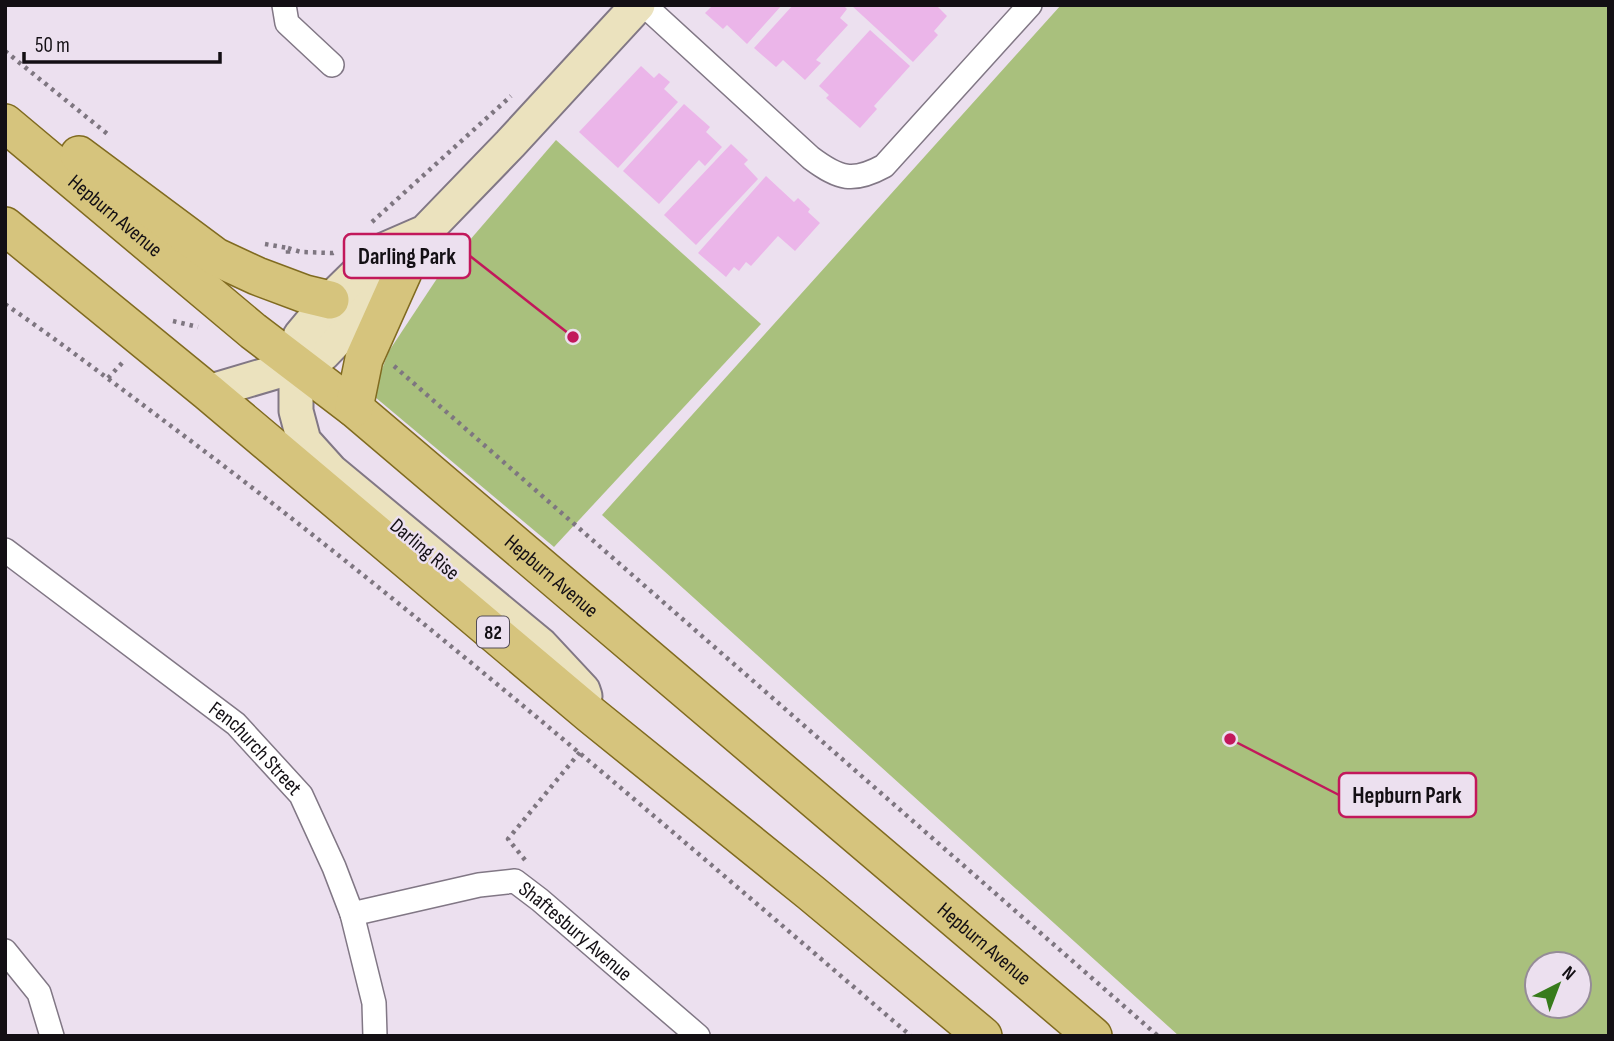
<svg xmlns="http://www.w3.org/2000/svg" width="1614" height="1041" viewBox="0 0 1614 1041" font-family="'Sofia Sans Condensed',sans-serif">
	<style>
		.green { fill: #a9c07d; fill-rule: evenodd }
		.building { fill: #ebb5e9 }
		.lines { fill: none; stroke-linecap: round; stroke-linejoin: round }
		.street-casing { stroke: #817785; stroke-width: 26 }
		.secondary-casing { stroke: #817785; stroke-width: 37 }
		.primary-casing { stroke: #806b20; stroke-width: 40 }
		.path { stroke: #7e7680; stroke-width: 4.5; stroke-dasharray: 3.5 5; stroke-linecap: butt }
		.street { stroke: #fff; stroke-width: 23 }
		.secondary { stroke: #ebe2be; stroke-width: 33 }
		.primary { stroke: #d6c47d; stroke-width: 37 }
		.labels { text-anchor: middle; stroke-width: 5; stroke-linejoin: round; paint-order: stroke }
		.shield { fill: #ece0ef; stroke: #544e56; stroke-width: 2 }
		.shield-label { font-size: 19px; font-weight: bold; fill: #130f14 }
		.street-label { font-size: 21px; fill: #130f14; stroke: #ece0ef }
		.leader { fill: none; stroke: #c2185b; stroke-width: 2.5 }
		.callout-dot { fill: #c2185b; stroke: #ece0ef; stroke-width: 2.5 }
		.callout { fill: #ece0ef; stroke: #c2185b; stroke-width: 2.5 }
		.callout-label { font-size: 23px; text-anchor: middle; font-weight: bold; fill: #130f14 }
	</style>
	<rect width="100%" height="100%" fill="#ece0ef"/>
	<!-- green -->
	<g class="green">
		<path d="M 1061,5 L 1609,5 L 1609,1036 L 1179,1036 L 602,515 ZM 1537,964 L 1579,964 L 1579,1006 L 1537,1006 Z"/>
		<path d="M 556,140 L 761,324 L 554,547 L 375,397 L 377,382 L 389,351 L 438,277 Z"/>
	</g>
	<!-- building -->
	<g class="building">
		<path d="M 713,5 L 782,5 L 747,44 L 727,25 L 723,29 L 705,13 Z"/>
		<path d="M 793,5 L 843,5 L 847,9 L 840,18 L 848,25 L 816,60 L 821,63 L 805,80 L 783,60 L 776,67 L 754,48 Z"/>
		<path d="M 851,5 L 936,5 L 947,16 L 934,31 L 938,35 L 913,62 Z"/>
		<path d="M 870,30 L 910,66 L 874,106 L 877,109 L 860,128 L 826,98 L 829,95 L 819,86 Z"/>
		<path d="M 641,66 L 654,78 L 659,73 L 670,82 L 664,89 L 678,102 L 618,168 L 579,132 Z"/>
		<path d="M 684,104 L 710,127 L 706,132 L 722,147 L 705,166 L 699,160 L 659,204 L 623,171 Z"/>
		<path d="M 731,144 L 748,160 L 744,164 L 758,179 L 696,245 L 664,215 Z"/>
		<path d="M 766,176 L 794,202 L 798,198 L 810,209 L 808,212 L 820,223 L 795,251 L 778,236 L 751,266 L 746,262 L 739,271 L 734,267 L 726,277 L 698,253 Z"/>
	</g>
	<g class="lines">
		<!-- street casing -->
		<g class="street-casing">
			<g id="street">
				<path d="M 284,5 L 287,23 L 332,65"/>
				<path d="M 644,5 L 811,158 C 839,179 853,183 884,166 L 1030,5"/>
				<path id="s1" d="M 5,550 L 236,724 L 301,795 L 334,867 L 352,914 L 374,1003 L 375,1036"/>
				<path id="s2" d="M 352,914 L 479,885 L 515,881 L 540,900 L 698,1036"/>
				<path d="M 5,951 L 39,993 L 52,1036"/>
			</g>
		</g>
		<!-- secondary casing -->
		<g class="secondary-casing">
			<g id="secondary">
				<path d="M 208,392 L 296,366 L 323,354 L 397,277"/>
				<path d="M 585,696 L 583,690 L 541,645 L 331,471 L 304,441 L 296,411 L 296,366 L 300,336 L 330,300 L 379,252 L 425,232 L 510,144 L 638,5"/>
			</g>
		</g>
		<!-- primary casing -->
		<g class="primary-casing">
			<g id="primary">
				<path id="s3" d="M 5,123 L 253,331 L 354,408 L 1093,1036"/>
				<path d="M 79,155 L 216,257 L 257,276 L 305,294 L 330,300"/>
				<path d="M 5,226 L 208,392 L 591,715 L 810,892 L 983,1036"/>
				<path d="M 354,408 L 364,359 L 403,272"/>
			</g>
		</g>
		<!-- path -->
		<g class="path">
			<path d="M 5,51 L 110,136"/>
			<path d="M 372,222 L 511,96"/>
			<path d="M 265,244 L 288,248 L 288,255"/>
			<path d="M 288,248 L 301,252 L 333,253 L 335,252"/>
			<path d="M 5,304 C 63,344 119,387 175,429 C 430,620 669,829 911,1036"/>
			<path d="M 173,321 L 198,327"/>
			<path d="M 394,366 L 1158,1036"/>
			<path d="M 108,378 L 124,361"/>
			<path d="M 525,860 L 508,839 L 580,752"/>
		</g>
		<!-- street -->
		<use href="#street" class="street"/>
		<!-- secondary -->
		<use href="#secondary" class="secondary"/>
		<!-- primary -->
		<use href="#primary" class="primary"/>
	</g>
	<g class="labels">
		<!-- shield labels -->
		<rect class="shield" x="477" y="616.5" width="32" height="31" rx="5"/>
		<g class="shield-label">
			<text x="493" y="639">82</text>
		</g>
		<!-- street labels -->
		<g class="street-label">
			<text dy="7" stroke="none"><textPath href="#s3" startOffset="144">Hepburn Avenue</textPath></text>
			<text transform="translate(425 549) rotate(40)" y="7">Darling Rise</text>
			<text dy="7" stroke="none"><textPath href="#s3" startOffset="710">Hepburn Avenue</textPath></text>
			<text dy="7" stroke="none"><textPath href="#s1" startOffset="320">Fenchurch Street</textPath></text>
			<text dy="7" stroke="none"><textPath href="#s2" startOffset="245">Shaftesbury Avenue</textPath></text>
			<text dy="7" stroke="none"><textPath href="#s3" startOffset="1278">Hepburn Avenue</textPath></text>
		</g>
	</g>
	<!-- callouts -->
	<path class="leader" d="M573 337L470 256M1230 739L1339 795"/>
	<g class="callout-dot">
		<circle cx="573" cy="337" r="7"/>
		<circle cx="1230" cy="739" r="7"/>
	</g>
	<g class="callout">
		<rect x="344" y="234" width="126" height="44" rx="7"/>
		<rect x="1339" y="773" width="137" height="44" rx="7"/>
	</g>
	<g class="callout-label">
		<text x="407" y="264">Darling Park</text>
		<text x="1407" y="803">Hepburn Park</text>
	</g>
	<!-- border -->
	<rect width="1614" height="1041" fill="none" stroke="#130f14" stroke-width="14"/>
	<!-- north arrow -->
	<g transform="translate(1558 985) rotate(42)"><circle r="33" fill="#ece0ef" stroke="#958c97" stroke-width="2"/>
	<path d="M0-5L12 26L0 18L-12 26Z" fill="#377b1c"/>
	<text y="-10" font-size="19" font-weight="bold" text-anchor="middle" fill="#130f14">N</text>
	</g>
	<!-- scale -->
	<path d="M24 52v10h196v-10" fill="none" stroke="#130f14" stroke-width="3.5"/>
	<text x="35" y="52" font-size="21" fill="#130f14" stroke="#ece0ef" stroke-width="5" paint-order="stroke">50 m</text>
</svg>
